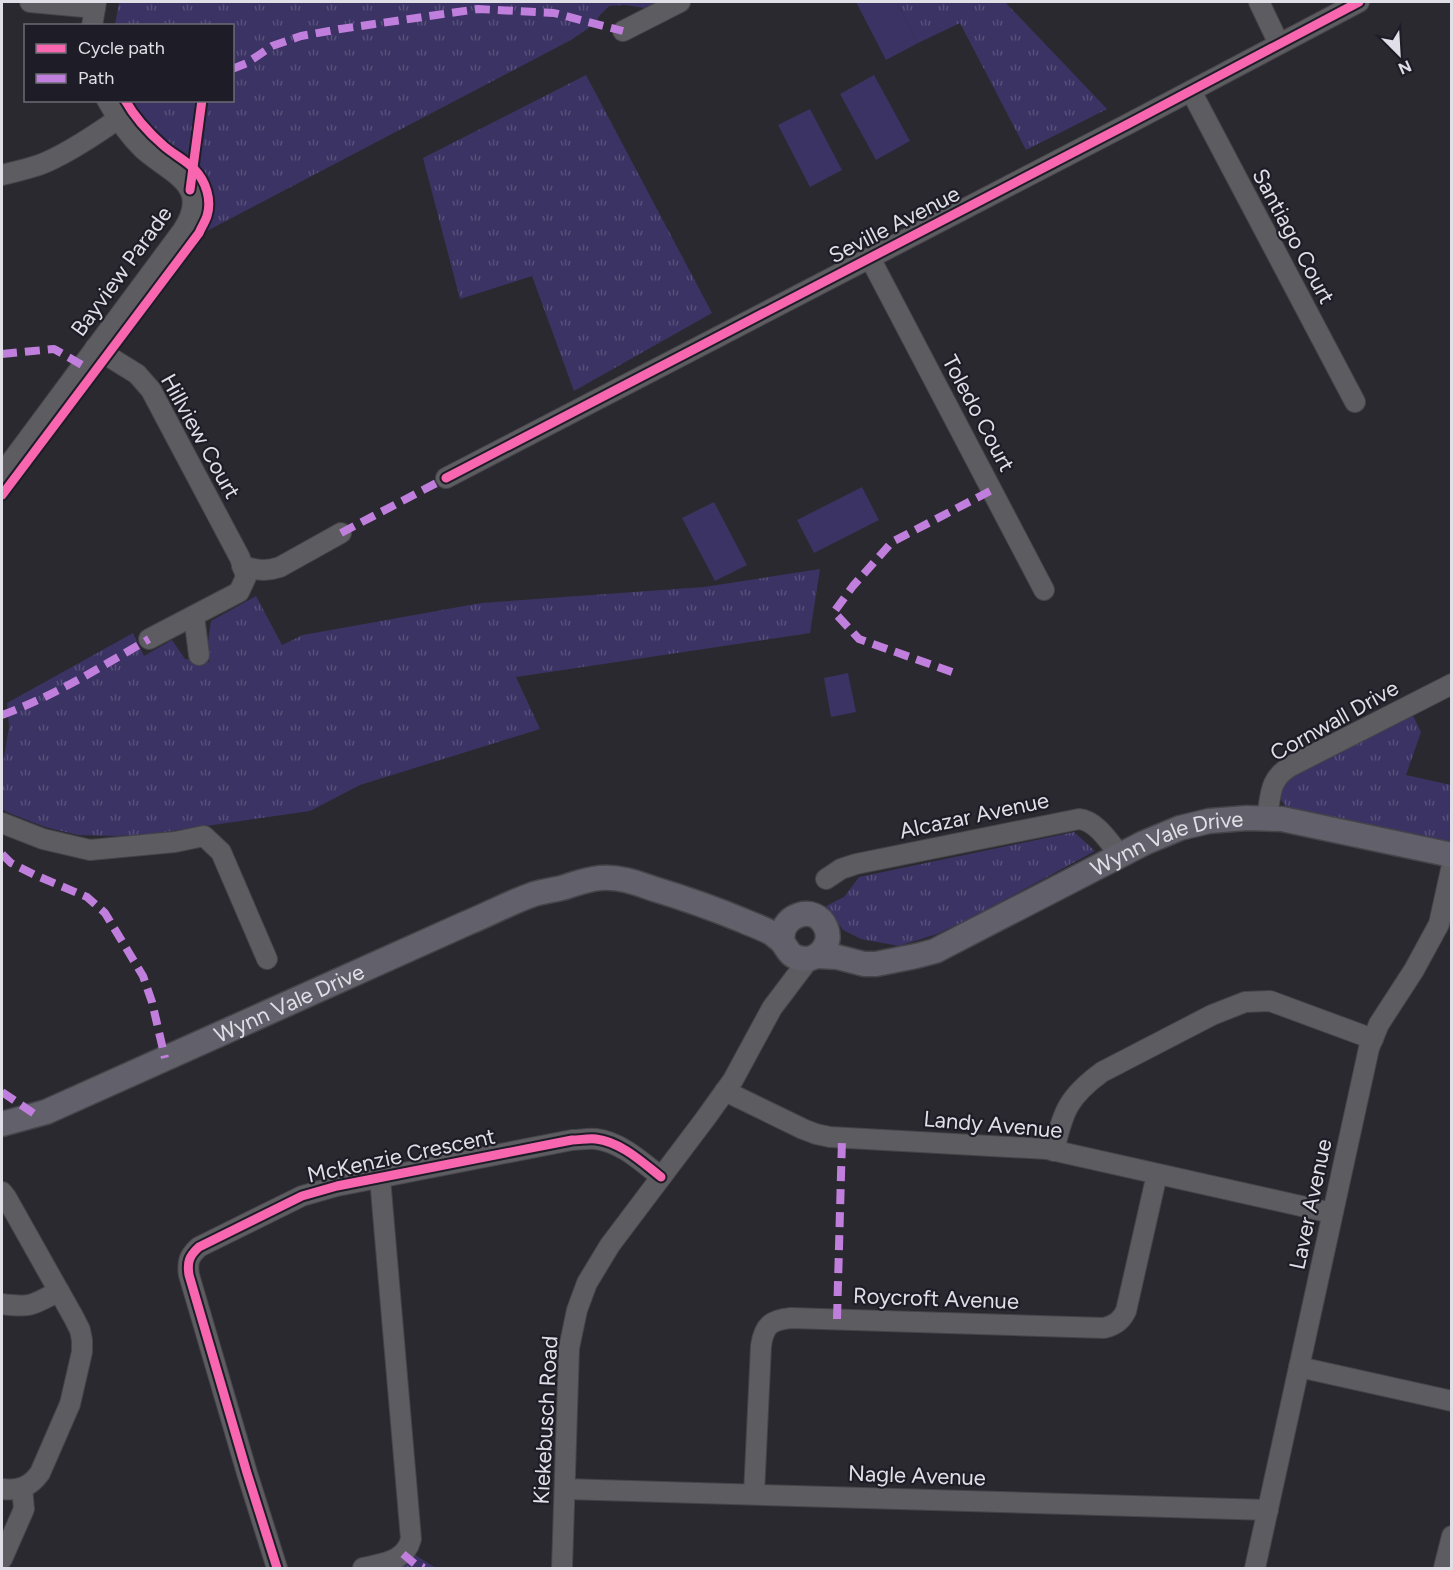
<svg xmlns="http://www.w3.org/2000/svg" width="1453" height="1570" viewBox="0 0 1453 1570" font-family="Figtree,sans-serif">
	<style>
		.grass { fill: url(#grass-tufts) }
		.garden { fill: #3b3363 }
		.lines { fill: none; stroke-linecap: round; stroke-linejoin: round }
		.minor-casing { stroke: #444449; stroke-width: 22 }
		.major-casing { stroke: #444449; stroke-width: 27 }
		.minor { stroke: #5c5c61; stroke-width: 20 }
		.major { stroke: #62606b; stroke-width: 24 }
		.quiet { stroke: #c07fdc; stroke-width: 8; stroke-dasharray: 15 8; stroke-linecap: butt }
		.cycleway-casing { stroke: #1e1d27; stroke-width: 13 }
		.cycleway { stroke: #f766af; stroke-width: 9 }
		.labels { text-anchor: middle; stroke-width: 4.5; stroke-linejoin: round; paint-order: stroke }
		.street-label { font-size: 22px; fill: #e0dfe7; stroke: #1e1d27 }
	</style>
	<defs>
		<pattern id="grass-tufts" width="24" height="20" patternUnits="userSpaceOnUse" patternTransform="scale(1.5)"><rect width="24" height="20" fill="#3b3363"/><path d="M3 7l-1-3M5 7V3M7 7l1-3M15 17l-1-3M17 17v-4M19 17l1-3" fill="none" stroke="#575079"/></pattern>
	</defs>
	<rect width="100%" height="100%" fill="#2a292f"/>
	<!-- grass -->
	<g class="grass">
		<path d="M 119,2 L 657,2 L 645,8 L 625,5 L 609,6 L 599,16 L 596,23 L 571,40 L 203,233 C 215,205 217,190 199,164 L 194,163 C 170,144 149,126 132,101 L 232,100 L 232,26 L 115,25 Z"/>
		<path d="M 896,2 L 1005,2 L 1107,109 L 1026,150 L 960,23 L 918,43 Z"/>
		<path d="M 586,75 L 712,313 L 574,391 L 532,276 L 460,299 L 423,158 Z"/>
		<path d="M 820,569 L 810,633 L 516,677 L 540,729 L 360,785 L 310,811 L 151,834 L 116,836 L 78,835 L 45,827 L 9,813 L 2,809 L 2,768 L 9,727 L 7,703 L 133,633 L 144,656 L 172,640 L 185,659 L 209,662 L 208,642 L 211,621 L 256,596 L 282,645 L 303,635 L 481,603 L 704,587 Z"/>
		<path d="M 1412,714 L 1421,732 L 1406,775 L 1451,785 L 1451,846 L 1291,811 C 1278,799 1277,796 1284,780 Z"/>
		<path d="M 1074,832 L 1095,851 L 973,917 L 937,934 L 899,946 L 861,939 L 843,930 L 826,906 L 844,897 L 859,877 Z"/>
		<path d="M 407,1550 L 436,1568 L 363,1568 Z"/>
	</g>
	<!-- garden -->
	<g class="garden">
		<path d="M 856,2 L 896,2 L 918,43 L 886,60 Z"/>
		<path d="M 874,75 L 910,141 L 876,160 L 840,94 Z"/>
		<path d="M 810,109 L 842,170 L 810,187 L 778,125 Z"/>
		<path d="M 862,487 L 879,520 L 814,553 L 797,520 Z"/>
		<path d="M 714,502 L 747,565 L 715,581 L 682,518 Z"/>
		<path d="M 848,673 L 856,712 L 831,717 L 824,678 Z"/>
	</g>
	<g class="lines">
		<!-- minor casing -->
		<g class="minor-casing">
			<g id="minor">
				<path d="M 30,2 L 95,8"/>
				<path d="M 1259,2 L 1279,44"/>
				<path d="M 92,26 L 96,2"/>
				<path d="M 623,31 L 680,2"/>
				<path d="M 1191,91 L 1355,402"/>
				<path d="M 2,175 C 14,172 27,169 39,165 C 64,156 95,135 118,119"/>
				<path d="M 870,258 L 1044,590"/>
				<path d="M 95,348 L 137,374 L 151,390 L 240,558 L 246,577 L 239,592 L 149,639"/>
				<path d="M 2,474 L 183,230 C 212,185 171,174 143,149 C 128,135 117,118 107,100"/>
				<path d="M 446,478 L 1128,124 L 1359,2"/>
				<path d="M 242,566 C 256,570 266,572 280,567 L 341,533"/>
				<path d="M 194,616 L 199,655"/>
				<path d="M 1267,818 C 1271,794 1269,779 1291,766 L 1452,684"/>
				<path d="M 2,823 L 43,839 L 90,850 L 175,842 L 204,836 L 221,852 L 267,959"/>
				<path d="M 826,879 L 841,869 L 856,864 L 1079,819 C 1097,821 1109,842 1120,855"/>
				<path d="M 725,1091 L 803,1129 L 816,1134 L 830,1137 L 1047,1149 L 1332,1213"/>
				<path d="M 1054,1151 C 1063,1111 1068,1097 1102,1072 L 1212,1015 L 1245,1002 L 1270,1001 L 1373,1039"/>
				<path d="M 2,1192 L 6,1197 L 74,1318 L 80,1330 L 82,1340 L 82,1352 L 70,1404 L 40,1473 C 30,1487 19,1491 2,1489"/>
				<path d="M 2,1304 C 31,1308 33,1305 59,1291"/>
				<path d="M 1299,1367 L 1452,1401"/>
				<path d="M 565,1489 L 1268,1510"/>
				<path d="M 754,1494 L 761,1346 C 764,1325 771,1320 791,1318 L 1104,1328 C 1115,1325 1121,1321 1126,1311 L 1157,1174"/>
				<path d="M 2,1559 L 24,1509 L 22,1488"/>
				<path d="M 277,1568 L 247,1473 L 189,1275 C 187,1262 189,1256 199,1247 L 302,1196 L 337,1186 L 572,1140 C 580,1140 588,1138 596,1139 C 621,1142 642,1162 661,1177"/>
				<path d="M 363,1568 C 383,1563 405,1562 411,1539 L 380,1178"/>
				<path d="M 562,1568 L 569,1348 L 577,1310 L 587,1283 L 610,1245 L 705,1119 L 733,1080 L 772,1008 L 809,959"/>
				<path d="M 1255,1568 L 1369,1048 L 1379,1024 L 1414,970 L 1439,924 L 1452,865"/>
				<path d="M 1444,1568 L 1452,1536"/>
			</g>
		</g>
		<!-- major casing -->
		<g class="major-casing">
			<g id="major">
				<path id="s1" d="M 817,956 L 837,957 L 864,964 L 876,964 L 916,956 L 935,951 L 1144,843 L 1180,828 L 1209,821 L 1247,818 L 1282,819 L 1452,855"/>
				<path id="s2" d="M 2,1124 L 46,1112 L 467,923 C 489,914 511,902 534,894 C 544,891 555,890 565,887 C 577,883 588,879 600,878 C 619,876 637,883 654,889 C 684,898 715,909 744,921 C 753,925 765,929 773,934 C 776,937 781,940 783,943 C 788,950 790,956 799,958 C 817,963 833,945 826,928 C 816,902 777,915 783,943"/>
			</g>
		</g>
		<!-- minor -->
		<use href="#minor" class="minor"/>
		<!-- major -->
		<use href="#major" class="major"/>
		<!-- quiet -->
		<g class="quiet">
			<path d="M 232,69 L 247,63 L 272,46 L 301,36 L 340,29 L 478,9 L 554,13 L 623,31"/>
			<path d="M 2,354 L 54,349 L 82,365"/>
			<path d="M 341,533 L 446,478"/>
			<path d="M 952,672 L 859,639 L 834,612 L 853,586 L 892,542 L 992,490"/>
			<path d="M 2,715 C 54,696 101,667 149,639"/>
			<path d="M 2,854 L 11,863 L 35,875 L 87,897 L 105,913 L 143,976 L 152,1002 L 165,1058"/>
			<path d="M 2,1092 L 36,1115"/>
			<path d="M 837,1319 L 842,1139"/>
			<path d="M 403,1554 L 415,1564 L 424,1568"/>
		</g>
		<!-- cycleway casing -->
		<g class="cycleway-casing">
			<g id="cycleway">
				<path d="M 190,190 L 202,100"/>
				<path d="M 446,478 L 1128,124 L 1359,2"/>
				<path d="M 2,495 L 199,233 C 201,228 205,222 207,216 C 212,200 206,181 194,169 C 187,161 173,154 164,146 C 149,133 135,118 125,100"/>
				<path d="M 277,1568 L 247,1473 L 189,1275 C 187,1262 189,1256 199,1247 L 302,1196 L 337,1186 L 572,1140 C 580,1140 588,1138 596,1139 C 621,1142 642,1162 661,1177"/>
			</g>
		</g>
		<!-- cycleway -->
		<use href="#cycleway" class="cycleway"/>
	</g>
	<g class="labels">
		<!-- street labels -->
		<g class="street-label">
			<text transform="translate(894 224) rotate(-27)" y="8">Seville Avenue</text>
			<text transform="translate(1294 236) rotate(62)" y="8">Santiago Court</text>
			<text transform="translate(121 271) rotate(-54)" y="8">Bayview Parade</text>
			<text transform="translate(979 413) rotate(62)" y="8">Toledo Court</text>
			<text transform="translate(201 436) rotate(61)" y="8">Hillview Court</text>
			<text transform="translate(1334 720) rotate(-29)" y="8">Cornwall Drive</text>
			<text transform="translate(974 815) rotate(-12)" y="8">Alcazar Avenue</text>
			<text dy="8" stroke="none"><textPath href="#s1" startOffset="378">Wynn Vale Drive</textPath></text>
			<text dy="8" stroke="none"><textPath href="#s2" startOffset="312">Wynn Vale Drive</textPath></text>
			<text transform="translate(993 1124) rotate(5)" y="8">Landy Avenue</text>
			<text transform="translate(401 1155) rotate(-12)" y="8">McKenzie Crescent</text>
			<text transform="translate(1310 1204) rotate(-78)" y="8">Laver Avenue</text>
			<text transform="translate(936 1298) rotate(2)" y="8">Roycroft Avenue</text>
			<text transform="translate(545 1420) rotate(-87)" y="8">Kiekebusch Road</text>
			<text transform="translate(917 1475) rotate(2)" y="8">Nagle Avenue</text>
		</g>
	</g>
	<!-- border -->
	<rect width="1453" height="1570" fill="none" stroke="#e0dfe7" stroke-width="6"/>
	<!-- legend -->
	<rect x="24" y="24" width="210" height="78" fill="#1e1d27" stroke="#6c6b74" stroke-width="1.5"/>
	<rect x="36" y="44" width="30" height="9" fill="#f766af" stroke="#6c6b74" stroke-width="1.5"/>
	<text x="78" y="54" font-size="18" fill="#e0dfe7">Cycle path</text>
	<rect x="36" y="74" width="30" height="9" fill="#c07fdc" stroke="#6c6b74" stroke-width="1.5"/>
	<text x="78" y="84" font-size="18" fill="#e0dfe7">Path</text>
	<!-- north arrow -->
	<g transform="translate(1399 54) rotate(156)" stroke="#1e1d27" stroke-width="4.5" paint-order="stroke">
	<path d="M0-4.5L10 22L0 15L-10 22Z" fill="#e0dfe7"/>
	<text y="-9" font-size="16" font-weight="bold" text-anchor="middle" fill="#e0dfe7">N</text>
	</g>
</svg>
